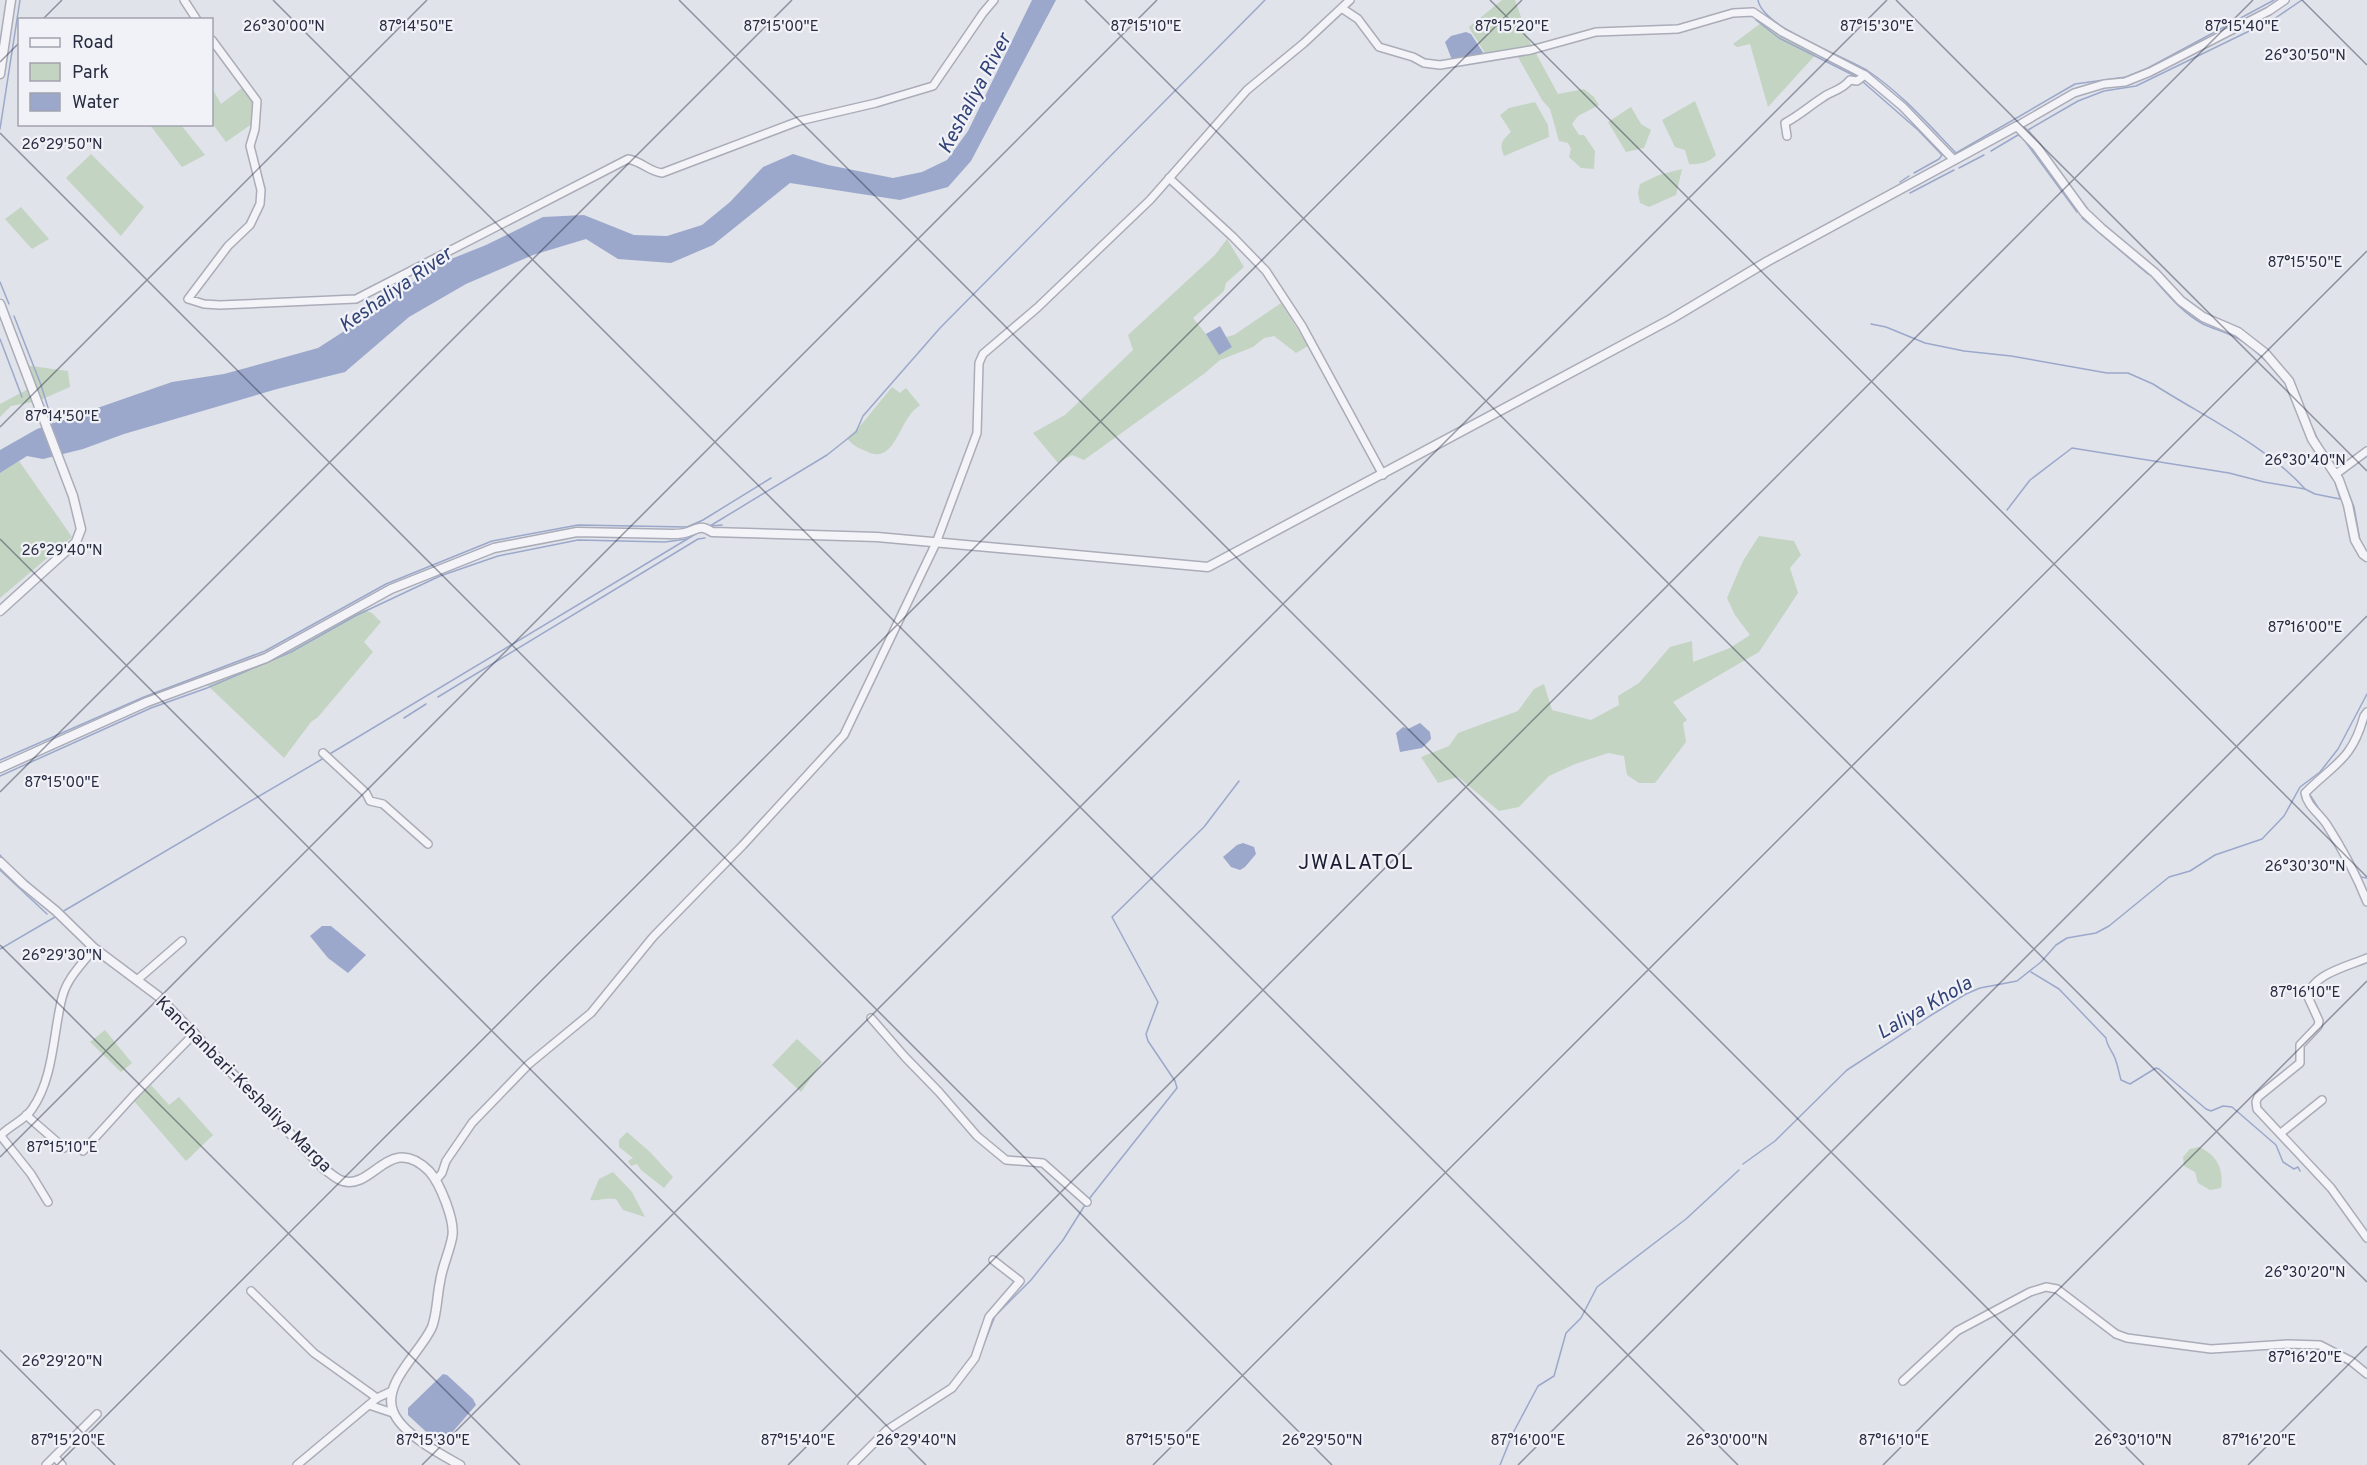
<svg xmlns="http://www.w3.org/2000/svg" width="2367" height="1465" viewBox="0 0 2367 1465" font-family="Overpass,sans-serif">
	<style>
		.green { fill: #c3d4c2 }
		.water { fill: #9ba8cb }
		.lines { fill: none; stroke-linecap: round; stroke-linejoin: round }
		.stream { stroke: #9ba8cb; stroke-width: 1.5 }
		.minor-casing { stroke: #aaacb8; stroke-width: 10 }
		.tertiary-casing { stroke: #aaacb8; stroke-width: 11 }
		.minor { stroke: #f4f4f8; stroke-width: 7 }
		.tertiary { stroke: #f4f4f8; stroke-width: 8 }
		.ticks { fill: none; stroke: #292d42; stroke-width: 1.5; stroke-opacity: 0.45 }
		.labels { text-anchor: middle; stroke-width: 4.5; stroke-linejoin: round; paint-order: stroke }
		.street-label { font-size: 18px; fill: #292d42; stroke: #f1f2f7 }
		.water-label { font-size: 20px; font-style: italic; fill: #314277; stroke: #f1f2f7 }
		.quarter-label { font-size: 21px; letter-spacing: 1.5px; fill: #1b1e33; stroke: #f1f2f7 }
		.ticks-label { font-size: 15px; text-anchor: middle; fill: #292d42; stroke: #f1f2f7; stroke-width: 4.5; stroke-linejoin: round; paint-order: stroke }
	</style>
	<rect width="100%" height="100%" fill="#e1e3ea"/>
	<!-- green -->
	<g class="green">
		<path d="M 1502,0 L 1515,0 L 1521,17 L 1521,26 L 1558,94 L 1584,89 L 1594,97 L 1599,105 L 1578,116 L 1572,124 L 1579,135 L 1584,135 L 1595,151 L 1594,169 L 1581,168 L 1569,157 L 1571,149 L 1568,143 L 1559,141 L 1550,109 L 1542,100 L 1518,57 L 1509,50 L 1487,56 L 1471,31 L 1469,27 Z"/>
		<path d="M 1765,20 L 1819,51 L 1768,107 L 1750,44 L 1737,47 L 1733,44 Z"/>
		<path d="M 246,85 L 257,101 L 256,121 L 226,142 L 212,123 L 212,88 L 221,104 Z"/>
		<path d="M 1695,101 L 1716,155 C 1710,162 1699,165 1689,164 L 1685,150 L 1675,147 L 1662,120 Z"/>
		<path d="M 1535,102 L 1548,125 L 1549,137 L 1504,156 C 1499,144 1502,140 1511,132 L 1500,115 L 1509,108 Z"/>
		<path d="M 1631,107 L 1641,124 L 1651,130 L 1644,148 L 1626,152 L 1608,122 Z"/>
		<path d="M 150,125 L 181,125 L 205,155 L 182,167 Z"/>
		<path d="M 91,154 L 144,207 L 121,236 L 66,178 Z"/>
		<path d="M 1682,169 L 1676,195 L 1649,207 L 1640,203 L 1638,193 L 1640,184 L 1659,175 Z"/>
		<path d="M 21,207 L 49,239 L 32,249 L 5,219 Z"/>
		<path d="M 1227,239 L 1244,267 L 1226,283 L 1224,291 L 1193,318 L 1206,334 L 1219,354 L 1232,347 L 1226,337 L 1234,335 L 1281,303 L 1308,346 L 1296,353 L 1274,336 L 1264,338 L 1253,347 L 1220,360 L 1205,373 L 1084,460 L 1072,455 L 1058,463 L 1033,433 L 1065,415 L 1133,350 L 1128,335 L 1215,255 Z"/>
		<path d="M 24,365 L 68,371 L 70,387 L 38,401 L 11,406 L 0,417 L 0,404 L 32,387 Z"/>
		<path d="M 892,387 L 900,393 L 906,388 L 920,405 C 917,408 912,411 910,415 C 898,430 891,465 866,451 C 858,448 852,445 847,438 L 861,425 Z"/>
		<path d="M 19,461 L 72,537 L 0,598 L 0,473 Z"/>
		<path d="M 1759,536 L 1794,541 L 1801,555 L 1790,568 L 1798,593 L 1759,652 L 1673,702 L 1687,720 L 1683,723 L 1686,742 L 1655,783 L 1639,783 L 1627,775 L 1624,756 L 1608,753 L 1575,764 L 1549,776 L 1519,807 L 1499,811 L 1458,777 L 1438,783 L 1421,757 L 1449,746 L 1458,733 L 1518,711 L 1534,689 L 1544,684 L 1552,710 L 1591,720 L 1619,705 L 1618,696 L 1639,683 L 1670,647 L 1692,641 L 1693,662 L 1730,648 L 1750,635 L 1735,615 L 1727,598 L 1743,561 Z"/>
		<path d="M 359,608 L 372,613 L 381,622 L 364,642 L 373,652 L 318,717 L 311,722 L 284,758 L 204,682 L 266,658 Z"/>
		<path d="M 105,1030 L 132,1063 L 121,1072 L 90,1042 Z"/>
		<path d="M 797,1039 L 822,1062 L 801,1092 L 772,1065 Z"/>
		<path d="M 151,1085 L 169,1105 L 179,1097 L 213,1135 L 186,1161 L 134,1101 Z"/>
		<path d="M 627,1132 L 650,1152 L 673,1177 L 664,1188 L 641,1170 L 637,1164 L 631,1166 L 628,1161 L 633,1158 L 619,1147 L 619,1140 Z"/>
		<path d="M 2199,1147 C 2217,1155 2224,1169 2221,1188 L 2210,1190 L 2198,1183 L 2195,1172 L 2184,1166 L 2183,1157 L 2190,1149 Z"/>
		<path d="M 613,1172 L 632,1192 L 645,1217 L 623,1210 L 616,1199 C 606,1197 600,1201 590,1200 L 599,1179 Z"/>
	</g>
	<!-- water -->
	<g class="water">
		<path d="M 1032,0 L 1056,0 L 971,161 L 948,187 L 900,200 L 790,183 L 713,245 L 671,263 L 618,259 L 586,239 L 533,255 L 466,284 L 409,317 L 345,372 L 277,389 L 124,434 L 83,449 L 43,459 L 27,456 L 0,473 L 0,450 L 37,429 L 172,382 L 224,374 L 318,348 L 377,310 L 436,265 L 486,245 L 543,217 L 584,215 L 634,235 L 667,236 L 702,225 L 730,202 L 763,167 L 793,154 L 828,165 L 893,178 L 922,172 L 947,160 L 968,131 Z"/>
		<path d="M 1466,32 L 1471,34 L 1484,54 L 1452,60 L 1445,42 L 1451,36 Z"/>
		<path d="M 1220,326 L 1232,347 L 1219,355 L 1206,334 Z"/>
		<path d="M 1420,723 L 1430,732 L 1431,739 L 1422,748 L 1400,752 L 1396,733 L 1403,727 L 1408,729 Z"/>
		<path d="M 1243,843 L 1254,847 L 1256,854 L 1245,867 L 1240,870 L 1231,867 L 1223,857 L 1237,845 Z"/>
		<path d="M 322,926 L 331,926 L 366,955 L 348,973 L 328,958 L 310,936 Z"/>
		<path d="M 443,1374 L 447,1375 L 473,1399 L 476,1405 L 443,1443 L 436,1441 L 408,1415 L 408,1408 Z"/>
	</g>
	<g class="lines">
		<!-- stream -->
		<g class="stream">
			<path d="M 1758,0 C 1763,28 1844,56 1868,71 C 1901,93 1928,124 1956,153 L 2075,84 L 2126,77 L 2148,68 L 2274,0"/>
			<path d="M 1756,20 L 1779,38 L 1857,77"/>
			<path d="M 1863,82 L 1918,130 L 1942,155 L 1939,159 L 1914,173"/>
			<path d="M 0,129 L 20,0"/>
			<path d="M 2037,141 L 2028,130 L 2078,101 L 2104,91 L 2136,86 L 2274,19 L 2302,0"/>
			<path d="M 2040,145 L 2069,185"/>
			<path d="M 1991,151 L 2018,135 L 2022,137 L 2077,212"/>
			<path d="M 1959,168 L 1984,155"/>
			<path d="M 1900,182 L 1909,176"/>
			<path d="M 1910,193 L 1954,170"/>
			<path d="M 2083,203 L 2089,211"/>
			<path d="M 2082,218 L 2148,274"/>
			<path d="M 2154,279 C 2169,296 2183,313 2203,324 C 2216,330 2230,333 2242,341"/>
			<path d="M 0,282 L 9,304"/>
			<path d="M 14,316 L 41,385 L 53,424"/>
			<path d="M 1871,324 L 1886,327 L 1925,343 L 1964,351 L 2011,356 L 2107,373 L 2128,373 L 2153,384 C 2201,415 2267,446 2305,489"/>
			<path d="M 0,339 L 22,397"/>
			<path d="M 2253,349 L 2265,360"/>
			<path d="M 2298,393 L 2310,422"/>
			<path d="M 2313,429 L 2320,444"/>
			<path d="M 2326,453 L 2337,468"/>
			<path d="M 2341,475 L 2354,507 L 2360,541"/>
			<path d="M 2335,482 L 2340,498"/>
			<path d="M 2007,510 L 2030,480 L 2072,448 L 2229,473 L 2264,482 L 2305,489 L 2315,494 L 2340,499"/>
			<path d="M 710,526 L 827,455 L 856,432 L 863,416 L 940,328 L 1265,0"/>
			<path d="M 710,526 L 722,525"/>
			<path d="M 438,697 L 698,539 L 705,538"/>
			<path d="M 404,718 L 426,704"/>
			<path d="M 328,755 L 699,532"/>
			<path d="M 0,760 L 144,697 L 265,651 L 386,584 L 492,541 L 578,525 L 687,527 L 703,520 L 771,478"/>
			<path d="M 0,776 L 151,708 L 207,688 L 291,652 L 355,616 L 440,576 L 498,556 L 578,540 L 665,542 L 687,539"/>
			<path d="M 2310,795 L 2321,812"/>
			<path d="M 0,855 L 7,863"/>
			<path d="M 2354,865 L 2361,877 L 2367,878"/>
			<path d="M 0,870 L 47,914"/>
			<path d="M 15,871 L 36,889"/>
			<path d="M 62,912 L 324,758"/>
			<path d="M 0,949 L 55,917"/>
			<path d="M 2031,972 L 2059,989 L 2106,1038 C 2107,1047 2114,1053 2116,1061 C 2118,1067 2119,1073 2121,1080 L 2130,1084 L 2156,1068 L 2159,1069 L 2206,1109 L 2211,1111 L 2223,1106 L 2232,1107 L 2276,1145 L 2283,1162 L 2294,1169 L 2298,1167 L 2300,1171"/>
			<path d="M 1743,1164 L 1775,1141 L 1847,1070 L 1933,1014 L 1966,994 L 1980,988 L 2017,981 L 2041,962 L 2056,945 L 2067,938 L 2096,933 L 2109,926 L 2169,877 L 2190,871 L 2215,855 L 2262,839 L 2284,816 L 2300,787 L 2320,772 L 2338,749 L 2367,694"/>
			<path d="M 1089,1199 L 1177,1088 L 1175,1081 L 1148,1041 L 1146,1034 L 1158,1002 L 1112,917 L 1204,827 L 1239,781"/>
			<path d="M 981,1351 L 995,1316 L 1031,1280 L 1063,1240 L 1085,1205"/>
			<path d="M 1500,1465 L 1513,1433 L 1538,1386 L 1554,1376 L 1566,1333 L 1581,1318 L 1597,1287 L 1686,1219 L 1739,1170"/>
		</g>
		<!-- minor casing -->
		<g class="minor-casing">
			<g id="minor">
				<path d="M 184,0 L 197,20"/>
				<path d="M 1343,9 L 1358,19 L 1379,47 L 1413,57 L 1424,63 L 1440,65 L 1531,50 L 1596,32 L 1678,29 L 1733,13 L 1753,12 L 1782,32 L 1865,75 L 1903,107 L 1954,160"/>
				<path d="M 212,40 L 257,101 L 255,129 L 250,146 L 261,190 L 260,204 L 250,225 L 228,246 L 188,299 L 204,304 L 220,305 L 356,299 L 628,159 C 643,162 648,171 662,173 L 799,121 L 876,103 L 933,86 L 983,13 L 994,0"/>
				<path d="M 2017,126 L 2074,93 L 2104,84 L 2125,82 L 2150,72 L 2269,11 L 2285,0"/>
				<path d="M 1787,136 L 1785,123 C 1800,115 1808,107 1822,98 C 1832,90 1840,92 1850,80 L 1857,81 L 1865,75"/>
				<path d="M 1169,178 L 1233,237 L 1266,271 L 1302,326 L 1383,475"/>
				<path d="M 2336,474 L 2367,451"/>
				<path d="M 2367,712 L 2364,716 C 2352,760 2335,763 2305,793 C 2307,806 2320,814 2327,825 C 2343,850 2356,874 2367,902"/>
				<path d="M 323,753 L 366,793 L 370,801 L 383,804 L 428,844"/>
				<path d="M 2367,958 C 2349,966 2311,974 2308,997 L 2319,1021 L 2318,1026 L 2300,1045 L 2300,1063 L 2258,1097 L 2256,1102 L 2257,1109 L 2331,1188 L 2367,1238"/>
				<path d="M 137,980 L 182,941"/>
				<path d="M 871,1018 L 905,1057 L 939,1092 L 977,1136 L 1006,1160 L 1043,1163 L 1087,1202"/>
				<path d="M 26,1115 L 64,1148"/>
				<path d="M 2281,1133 L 2322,1100"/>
				<path d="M 0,1135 L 31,1174 L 48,1202"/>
				<path d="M 0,1136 C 10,1125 24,1121 32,1109 C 54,1078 53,1033 62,998 C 67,977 83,964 94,948"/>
				<path d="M 83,1151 L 134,1095 L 195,1033"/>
				<path d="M 436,1180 L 442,1173 L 446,1161 L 472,1123 L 529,1064 L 591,1013 L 653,937 L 743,845 L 844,735 L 936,543 L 977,433 L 979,363 L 983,354 L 1037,308 L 1150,200 L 1247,90 L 1304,43 L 1350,0"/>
				<path d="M 251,1291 L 314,1353 L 377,1398"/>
				<path d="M 1903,1381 L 1957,1331 L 2030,1292 L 2046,1287 L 2057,1289 L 2116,1334 L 2127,1338 L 2211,1349 L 2288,1344 L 2320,1345 L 2351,1361 L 2367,1374"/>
				<path d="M 369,1405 L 393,1413"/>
				<path d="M 55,1457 L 62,1465"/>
				<path d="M 46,1465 L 97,1414"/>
				<path d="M 297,1465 L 377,1398 L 392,1391"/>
				<path d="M 852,1465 L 887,1430 L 952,1388 L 975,1358 L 989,1317 L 1020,1281 L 993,1260"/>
			</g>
		</g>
		<!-- tertiary casing -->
		<g class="tertiary-casing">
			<g id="tertiary">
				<path d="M 0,74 L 11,0"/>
				<path d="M 0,304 L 73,496 L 81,529 L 76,542 L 0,611"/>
				<path d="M 0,768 L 147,702 L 266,658 L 391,589 L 494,548 L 577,532 L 672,534 C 677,534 683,534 688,532 C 699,528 701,525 712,532 L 877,537 L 1208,567 L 1671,319 L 1768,261 L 2017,126 L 2036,146 L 2084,212 L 2101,228 L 2155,273 L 2181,301 L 2203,317 L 2238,332 L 2265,353 L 2289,381 L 2312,439 L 2339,480 L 2348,505 L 2355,540 L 2363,554 L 2367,557"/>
				<path d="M 0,862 L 23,884 L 56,911 L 94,948 L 158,996 L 324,1169 C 329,1172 337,1180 343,1181 C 373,1190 390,1132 429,1171 C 440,1183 456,1222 452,1238 C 449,1253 442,1267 440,1282 C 437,1296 437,1314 432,1327 C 421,1352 382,1383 393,1411 C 401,1433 440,1454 460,1465"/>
			</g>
		</g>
		<!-- minor -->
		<use href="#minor" class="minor"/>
		<!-- tertiary -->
		<use href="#tertiary" class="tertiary"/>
	</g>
	<!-- ticks -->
	<path class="ticks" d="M 273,0 L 1738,1465M 679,0 L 2144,1465M 1085,0 L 2367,1282M 1490,0 L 2367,877M 1896,0 L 2367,471M 2302,0 L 2367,65M 42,20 L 62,0M 0,62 L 20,42M 0,133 L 1332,1465M 0,427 L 427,0M 0,539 L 926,1465M 0,792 L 792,0M 0,945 L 520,1465M 0,1157 L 1157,0M 0,1350 L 115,1465M 57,1465 L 1522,0M 422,1465 L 1887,0M 788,1465 L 2253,0M 1153,1465 L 2367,251M 1518,1465 L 2367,616M 1883,1465 L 2367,981M 2248,1465 L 2367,1346"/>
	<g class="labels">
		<!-- street labels -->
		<g class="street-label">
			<text transform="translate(244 1084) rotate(45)" y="6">Kanchanbari-Keshaliya Marga</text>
		</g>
		<!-- water labels -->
		<g class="water-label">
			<text transform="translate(974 93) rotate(-62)" y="7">Keshaliya River</text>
			<text transform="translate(395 289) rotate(-35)" y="7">Keshaliya River</text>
			<text transform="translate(1924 1007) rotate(-30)" y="7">Laliya Khola</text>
		</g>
		<!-- quarter labels -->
		<g class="quarter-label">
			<text x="1356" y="869">JWALATOL</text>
		</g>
	</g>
	<g class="ticks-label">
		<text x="284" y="31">26°30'00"N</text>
		<text x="416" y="31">87°14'50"E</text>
		<text x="781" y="31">87°15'00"E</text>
		<text x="1146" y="31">87°15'10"E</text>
		<text x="1512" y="31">87°15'20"E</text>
		<text x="1877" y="31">87°15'30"E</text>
		<text x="2242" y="31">87°15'40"E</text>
		<text x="2305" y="60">26°30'50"N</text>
		<text x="62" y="149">26°29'50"N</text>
		<text x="2305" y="267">87°15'50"E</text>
		<text x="62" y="421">87°14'50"E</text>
		<text x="2305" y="465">26°30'40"N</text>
		<text x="62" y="555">26°29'40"N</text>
		<text x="2305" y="632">87°16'00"E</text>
		<text x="62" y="787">87°15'00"E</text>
		<text x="2305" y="871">26°30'30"N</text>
		<text x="62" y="960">26°29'30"N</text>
		<text x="2305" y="997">87°16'10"E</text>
		<text x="62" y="1152">87°15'10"E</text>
		<text x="2305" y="1277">26°30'20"N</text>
		<text x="2305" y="1362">87°16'20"E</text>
		<text x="62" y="1366">26°29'20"N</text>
		<text x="68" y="1445">87°15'20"E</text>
		<text x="433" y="1445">87°15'30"E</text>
		<text x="798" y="1445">87°15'40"E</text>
		<text x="916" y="1445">26°29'40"N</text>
		<text x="1163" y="1445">87°15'50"E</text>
		<text x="1322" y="1445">26°29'50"N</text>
		<text x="1528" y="1445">87°16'00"E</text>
		<text x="1727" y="1445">26°30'00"N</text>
		<text x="1894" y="1445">87°16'10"E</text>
		<text x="2133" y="1445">26°30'10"N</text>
		<text x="2259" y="1445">87°16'20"E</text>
	</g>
	<!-- legend -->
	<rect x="18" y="18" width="195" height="108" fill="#f1f2f7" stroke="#a1a3af" stroke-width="1.5"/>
	<rect x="30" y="38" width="30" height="9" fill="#f4f4f8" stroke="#a1a3af" stroke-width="1.5"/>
	<text x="72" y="48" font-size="18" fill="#292d42">Road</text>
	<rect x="30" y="63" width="30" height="18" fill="#c3d4c2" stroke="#a1a3af" stroke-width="1.5"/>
	<text x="72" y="78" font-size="18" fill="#292d42">Park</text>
	<rect x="30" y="93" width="30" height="18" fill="#9ba8cb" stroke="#a1a3af" stroke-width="1.5"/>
	<text x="72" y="108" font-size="18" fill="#292d42">Water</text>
</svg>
